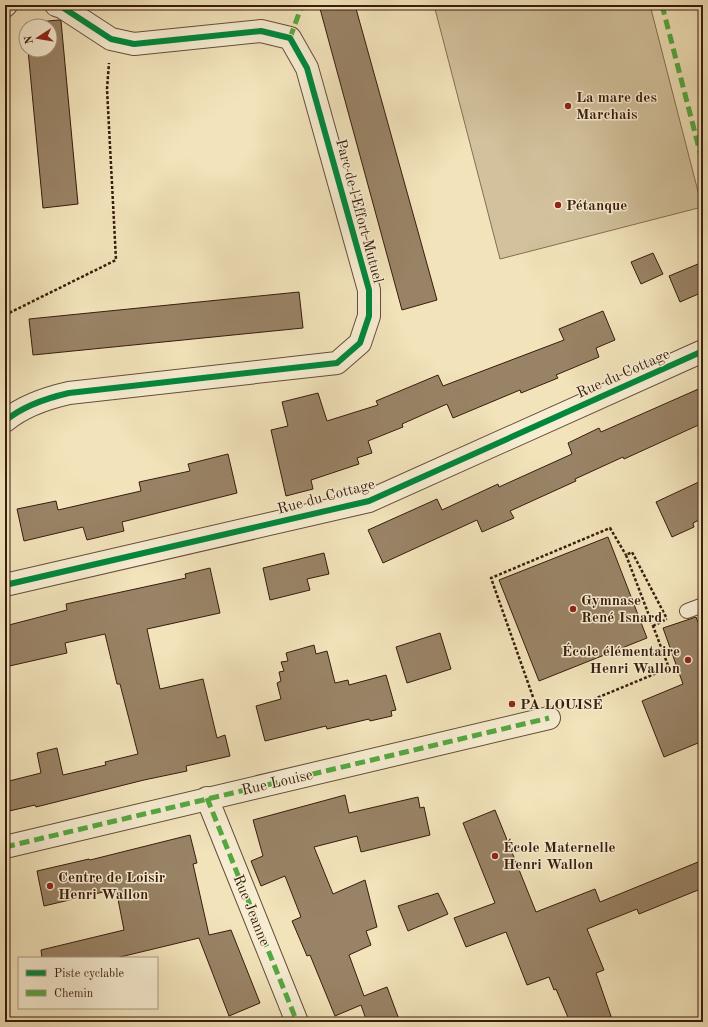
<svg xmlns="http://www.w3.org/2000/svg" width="708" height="1027" viewBox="0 0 708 1027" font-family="'Old Standard TT',serif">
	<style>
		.green { fill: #d2c19c; stroke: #856e54 }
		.building { fill: #998366; stroke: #381c0c }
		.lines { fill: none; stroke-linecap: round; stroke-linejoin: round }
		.service-casing { stroke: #664e38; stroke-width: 16 }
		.minor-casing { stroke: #664e38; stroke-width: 24 }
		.path { stroke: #381c0c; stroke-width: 2.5; stroke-dasharray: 3 2; stroke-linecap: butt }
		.service { stroke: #f7edd2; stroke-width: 14 }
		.minor { stroke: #f7edd2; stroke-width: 22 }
		.quiet { stroke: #55a941; stroke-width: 5; stroke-dasharray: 10 5; stroke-linecap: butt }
		.cycleway-casing { stroke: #f7edd2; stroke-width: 8 }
		.cycleway { stroke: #00873e; stroke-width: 6 }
		.poi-dot { fill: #8f2418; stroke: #f7edd2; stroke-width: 1.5 }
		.labels { text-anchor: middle; stroke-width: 3; stroke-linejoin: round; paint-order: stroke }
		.poi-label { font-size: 15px; font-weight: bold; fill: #381c0c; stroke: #f7edd2; text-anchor: start }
		.street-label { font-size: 15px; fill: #381c0c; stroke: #f7edd2 }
	</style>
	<rect width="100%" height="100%" fill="#f2e3ba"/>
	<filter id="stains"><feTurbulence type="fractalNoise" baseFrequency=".005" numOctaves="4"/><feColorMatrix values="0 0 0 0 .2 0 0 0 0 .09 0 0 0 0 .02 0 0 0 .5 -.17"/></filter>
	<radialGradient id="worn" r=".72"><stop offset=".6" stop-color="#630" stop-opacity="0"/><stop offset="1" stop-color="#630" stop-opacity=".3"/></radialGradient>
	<!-- green -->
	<path class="green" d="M 434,5 L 650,5 L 702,207 L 500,259 Z"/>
	<!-- building -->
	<g class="building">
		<path d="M 319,5 L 355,5 L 437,300 L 402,310 Z"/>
		<path d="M 59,20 L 61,21 L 78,204 L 43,208 L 28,50 L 50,50 L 50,26 L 26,26 L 26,28 L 26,23 Z"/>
		<path d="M 653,253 L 663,274 L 641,284 L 631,262 Z"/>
		<path d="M 698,264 L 703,274 L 703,292 L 680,302 L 669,276 Z"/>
		<path d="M 299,292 L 303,328 L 33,355 L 29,319 Z"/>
		<path d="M 603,311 L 615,340 L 596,348 L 599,357 L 556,375 L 558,378 L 521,393 L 520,390 L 453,418 L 447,404 L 402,424 L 403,427 L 368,441 L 372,453 L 357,458 L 359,464 L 311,480 L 313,489 L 286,496 L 271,430 L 288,426 L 282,402 L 318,393 L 327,421 L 378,405 L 376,401 L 438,375 L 443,386 L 564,340 L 559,329 Z"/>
		<path d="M 703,387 L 703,423 L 624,459 L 623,457 L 575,479 L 576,481 L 510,511 L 514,518 L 482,532 L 477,520 L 383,563 L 368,530 L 437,499 L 442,510 L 498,484 L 499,487 L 572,454 L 568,443 L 599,428 L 601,432 Z"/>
		<path d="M 228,454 L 237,493 L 122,522 L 124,531 L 87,540 L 83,527 L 24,541 L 17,509 L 56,501 L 58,510 L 141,491 L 139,482 L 190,471 L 188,464 Z"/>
		<path d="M 703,480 L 703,518 L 693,523 L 694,527 L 672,537 L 656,502 Z"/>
		<path d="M 608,537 L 647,638 L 539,681 L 499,580 Z"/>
		<path d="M 324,553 L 329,574 L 307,579 L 310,590 L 270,600 L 263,568 Z"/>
		<path d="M 210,568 L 220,613 L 147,629 L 160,689 L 203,679 L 217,738 L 225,735 L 230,756 L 186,766 L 187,771 L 144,780 L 36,807 L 35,805 L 5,812 L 5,782 L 41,773 L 37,753 L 57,748 L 63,775 L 106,765 L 105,762 L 138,754 L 120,684 L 117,684 L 105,634 L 65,643 L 67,653 L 5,667 L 5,626 L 67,610 L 66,604 L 186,578 L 185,574 Z"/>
		<path d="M 696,617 L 703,635 L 703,741 L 664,757 L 642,701 L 683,684 L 663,628 Z"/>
		<path d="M 440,633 L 451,669 L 407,683 L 396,647 Z"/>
		<path d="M 314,645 L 316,654 L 327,651 L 335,683 L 348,680 L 349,685 L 386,675 L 396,710 L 391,711 L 392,716 L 370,721 L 369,719 L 327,729 L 326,726 L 265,741 L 256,706 L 281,699 L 277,683 L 281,681 L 279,672 L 284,671 L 281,662 L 288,661 L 286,653 Z"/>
		<path d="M 345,795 L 349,813 L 418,797 L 420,808 L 424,807 L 430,835 L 361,852 L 357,836 L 314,847 L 333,894 L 365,880 L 377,927 L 366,931 L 371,945 L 349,955 L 364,996 L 387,987 L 400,1022 L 367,1022 L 361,1005 L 335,1016 L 310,955 L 307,956 L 292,921 L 301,917 L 285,876 L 261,886 L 251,861 L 263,856 L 253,820 Z"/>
		<path d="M 495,810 L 536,912 L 595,889 L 600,902 L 703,860 L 703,888 L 639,914 L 637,909 L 587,929 L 604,970 L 596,973 L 613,1022 L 570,1022 L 556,989 L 554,990 L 549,977 L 527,985 L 506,932 L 466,947 L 454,918 L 495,903 L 463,823 Z"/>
		<path d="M 190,835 L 197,863 L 193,864 L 209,935 L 231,930 L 260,1003 L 229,1016 L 199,938 L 116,958 L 42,958 L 41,950 L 124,930 L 116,889 L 44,906 L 37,871 L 89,859 L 90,860 Z"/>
		<path d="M 438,893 L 448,914 L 408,931 L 398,906 Z"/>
	</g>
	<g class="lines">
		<!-- service casing -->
		<g class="service-casing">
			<path id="service" d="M 687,611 L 703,605"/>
		</g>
		<!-- minor casing -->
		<g class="minor-casing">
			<g id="minor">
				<path d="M 5,6 L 6,5"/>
				<path d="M 5,421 C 23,406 47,398 69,393 L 337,363 L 360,343 L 369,316 L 369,290 L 307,68 L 290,38 L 261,31 L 134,44 L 111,39 L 62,7 L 56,5"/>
				<path d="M 5,585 L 369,501 L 703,351"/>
				<path d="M 207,798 L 297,1022"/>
				<path d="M 5,847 L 549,718"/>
			</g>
		</g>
		<!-- path -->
		<g class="path">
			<path d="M 5,315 L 116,260 L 107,89 L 109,63"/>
			<path d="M 5,383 L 7,390"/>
			<path d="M 653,626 L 667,619"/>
			<path d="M 533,697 L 491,578 L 610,528 L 626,555"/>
			<path d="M 570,709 L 669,668 L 626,555 L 632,552 L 666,617"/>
		</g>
		<!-- service -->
		<use href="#service" class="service"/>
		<!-- minor -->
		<use href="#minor" class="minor"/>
		<!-- quiet -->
		<g class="quiet">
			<path d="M 662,5 L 703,164"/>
			<path d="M 290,38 L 302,5"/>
			<path d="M 207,798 L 297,1022"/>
			<path d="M 5,847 L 549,718"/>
		</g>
		<!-- cycleway casing -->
		<g class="cycleway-casing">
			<g id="cycleway">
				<path d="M 5,421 C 23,406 47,398 69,393 L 337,363 L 360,343 L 369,316 L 369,290 L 307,68 L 290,38 L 261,31 L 134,44 L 111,39 L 62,7 L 56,5"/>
				<path d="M 5,585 L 369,501 L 703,351"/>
			</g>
		</g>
		<!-- cycleway -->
		<use href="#cycleway" class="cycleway"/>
	</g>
	<!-- markers -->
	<g class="poi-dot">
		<circle cx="568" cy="106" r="4"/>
		<circle cx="558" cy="205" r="4"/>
		<circle cx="573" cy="609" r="4"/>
		<circle cx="688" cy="660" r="4"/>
		<circle cx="512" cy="704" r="4"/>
		<circle cx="495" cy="856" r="4"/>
		<circle cx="50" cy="886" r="4"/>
	</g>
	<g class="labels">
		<!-- poi labels -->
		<g class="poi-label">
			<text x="576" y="102">La mare des<tspan x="576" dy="17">Marchais</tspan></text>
			<text x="566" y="210">Pétanque</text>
			<text x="581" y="605">Gymnase<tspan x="581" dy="17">René Isnard</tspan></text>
			<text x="680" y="656" text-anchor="end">École élémentaire<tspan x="680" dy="17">Henri Wallon</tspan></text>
			<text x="520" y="709">PA LOUISE</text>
			<text x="503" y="852">École Maternelle<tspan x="503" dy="17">Henri Wallon</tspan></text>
			<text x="58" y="882">Centre de Loisir<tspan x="58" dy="17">Henri Wallon</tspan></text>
		</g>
		<!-- street labels -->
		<g class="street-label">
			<text transform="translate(360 211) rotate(75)" y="5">Parc de l'Effort Mutuel</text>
			<text transform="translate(623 373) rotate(-24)" y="5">Rue du Cottage</text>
			<text transform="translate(326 496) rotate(-15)" y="5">Rue du Cottage</text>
			<text transform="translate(277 782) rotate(-13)" y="5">Rue Louise</text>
			<text transform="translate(252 910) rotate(68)" y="5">Rue Jeanne</text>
		</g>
	</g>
	<!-- margin -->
	<rect width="708" height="1027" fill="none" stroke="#f2e3ba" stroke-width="20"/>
	<rect x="6" y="6" width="696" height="1015" fill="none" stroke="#381c0c" stroke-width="2"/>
	<rect x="10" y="10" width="688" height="1007" fill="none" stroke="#381c0c"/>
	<!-- legend -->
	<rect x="18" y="957" width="140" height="52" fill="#f7edd2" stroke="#ab9983"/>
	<rect x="26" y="970" width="20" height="6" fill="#00873e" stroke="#ab9983"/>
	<text x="54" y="977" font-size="12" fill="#381c0c">Piste cyclable</text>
	<rect x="26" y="990" width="20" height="6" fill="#55a941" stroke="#ab9983"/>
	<text x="54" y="997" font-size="12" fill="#381c0c">Chemin</text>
	<!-- north arrow -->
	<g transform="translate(38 38) rotate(258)"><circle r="19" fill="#f7edd2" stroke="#ab9983"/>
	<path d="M0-3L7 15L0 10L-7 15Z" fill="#8f2418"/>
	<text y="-6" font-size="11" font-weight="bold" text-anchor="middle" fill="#381c0c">N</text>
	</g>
	<rect width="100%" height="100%" filter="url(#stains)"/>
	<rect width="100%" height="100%" fill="url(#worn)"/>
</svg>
